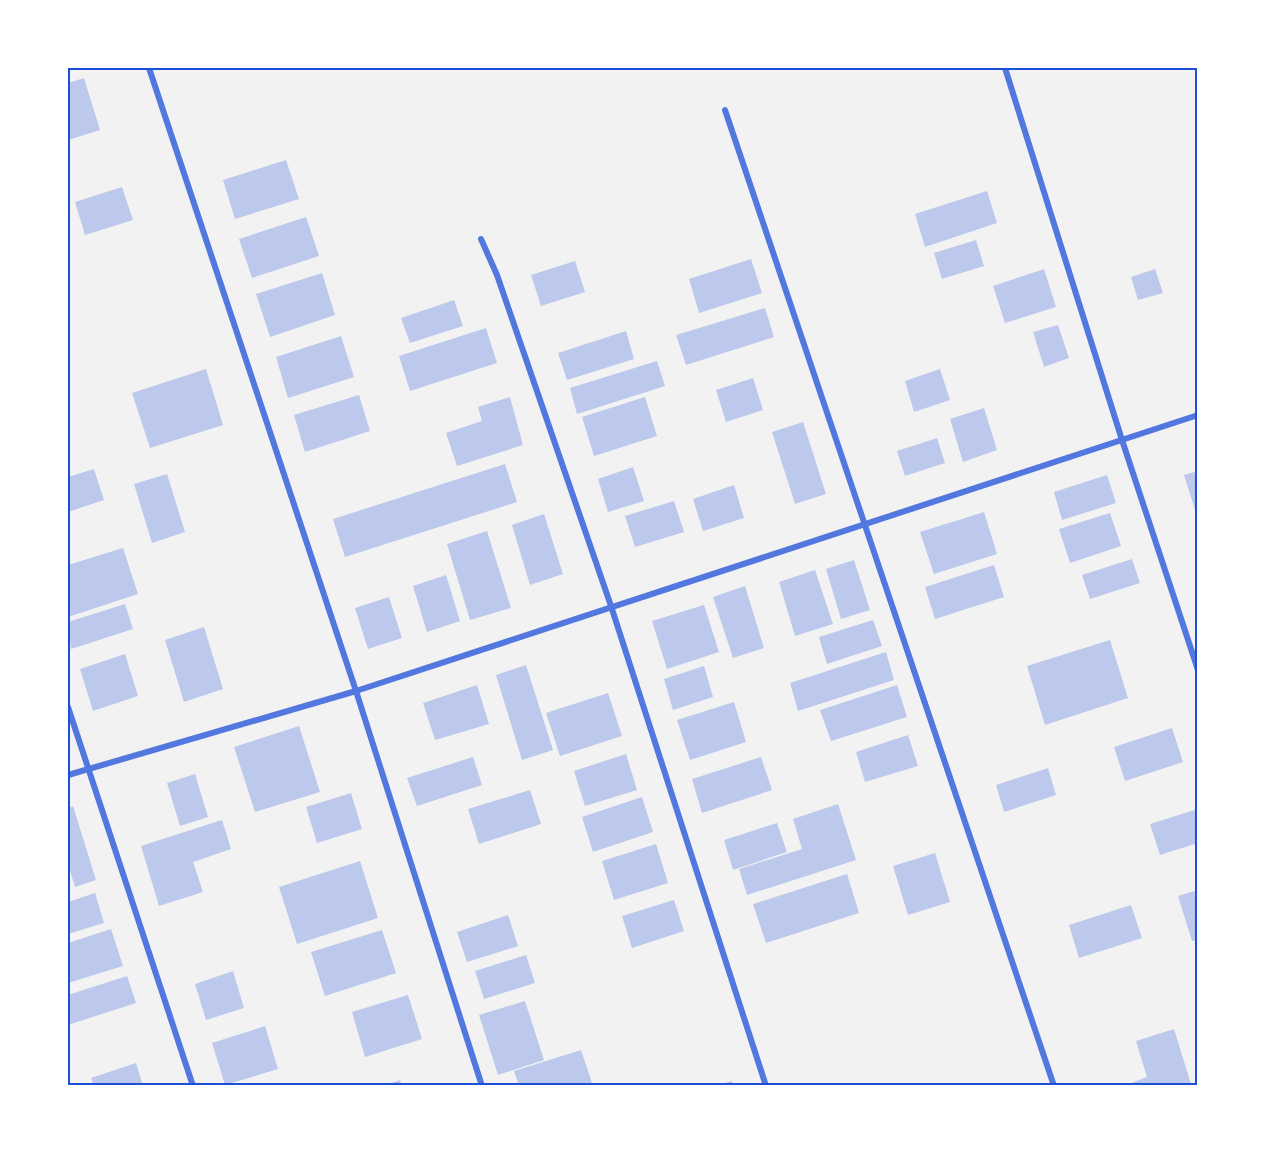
<svg xmlns="http://www.w3.org/2000/svg" width="1265" height="1153" viewBox="0 0 1265 1153" font-family="'Titillium Web',sans-serif">
	<style>
		.building { fill: #bdc9ec }
		.lines { fill: none; stroke-linecap: round; stroke-linejoin: round }
		.minor { stroke: #5277de; stroke-width: 6 }
		.neatline { fill: none; stroke: #1d4ed8; stroke-width: 2 }
	</style>
	<rect width="100%" height="100%" fill="#f2f2f2"/>
	<!-- building -->
	<g class="building">
		<path d="M 84,78 L 100,130 L 68,140 L 68,83 Z"/>
		<path d="M 286,160 L 299,199 L 235,219 L 223,180 Z"/>
		<path d="M 122,187 L 133,220 L 85,235 L 75,202 Z"/>
		<path d="M 987,191 L 997,223 L 925,247 L 915,214 Z"/>
		<path d="M 306,217 L 319,256 L 252,278 L 239,239 Z"/>
		<path d="M 976,240 L 984,266 L 942,279 L 934,253 Z"/>
		<path d="M 751,259 L 762,293 L 699,313 L 689,279 Z"/>
		<path d="M 575,261 L 585,292 L 541,306 L 531,275 Z"/>
		<path d="M 1044,269 L 1056,307 L 1005,323 L 993,286 Z"/>
		<path d="M 1155,269 L 1163,293 L 1138,300 L 1131,277 Z"/>
		<path d="M 322,273 L 335,315 L 270,337 L 256,294 Z"/>
		<path d="M 454,300 L 463,326 L 410,343 L 401,318 Z"/>
		<path d="M 765,308 L 774,337 L 686,365 L 676,335 Z"/>
		<path d="M 1058,325 L 1069,358 L 1044,367 L 1033,332 Z"/>
		<path d="M 486,328 L 497,363 L 410,391 L 399,356 Z"/>
		<path d="M 626,331 L 634,359 L 567,380 L 558,353 Z"/>
		<path d="M 341,336 L 354,377 L 288,398 L 276,357 Z"/>
		<path d="M 657,361 L 665,386 L 577,414 L 570,388 Z"/>
		<path d="M 206,369 L 223,425 L 150,448 L 132,393 Z"/>
		<path d="M 940,369 L 950,400 L 914,412 L 905,381 Z"/>
		<path d="M 753,378 L 763,410 L 726,422 L 716,390 Z"/>
		<path d="M 359,395 L 370,431 L 305,452 L 294,415 Z"/>
		<path d="M 510,397 L 523,445 L 457,466 L 446,433 L 482,421 L 478,407 Z"/>
		<path d="M 645,397 L 657,436 L 594,456 L 582,417 Z"/>
		<path d="M 984,408 L 997,450 L 963,462 L 950,419 Z"/>
		<path d="M 803,422 L 826,494 L 795,504 L 772,432 Z"/>
		<path d="M 937,438 L 945,463 L 905,476 L 897,451 Z"/>
		<path d="M 505,464 L 517,502 L 345,557 L 333,519 Z"/>
		<path d="M 633,467 L 644,501 L 608,512 L 598,479 Z"/>
		<path d="M 94,469 L 104,500 L 68,512 L 68,477 Z"/>
		<path d="M 1198,471 L 1198,516 L 1197,516 L 1184,475 Z"/>
		<path d="M 167,474 L 185,532 L 152,543 L 134,484 Z"/>
		<path d="M 1107,475 L 1116,503 L 1062,520 L 1054,492 Z"/>
		<path d="M 734,485 L 744,518 L 703,531 L 693,499 Z"/>
		<path d="M 674,501 L 684,532 L 635,547 L 625,516 Z"/>
		<path d="M 984,512 L 997,554 L 934,574 L 920,532 Z"/>
		<path d="M 1110,513 L 1121,546 L 1070,563 L 1059,529 Z"/>
		<path d="M 544,514 L 563,574 L 530,585 L 512,525 Z"/>
		<path d="M 487,531 L 511,608 L 470,620 L 447,544 Z"/>
		<path d="M 123,548 L 138,594 L 68,617 L 68,565 Z"/>
		<path d="M 1132,559 L 1140,583 L 1090,599 L 1082,575 Z"/>
		<path d="M 854,560 L 870,610 L 841,619 L 826,569 Z"/>
		<path d="M 994,565 L 1004,597 L 935,619 L 925,587 Z"/>
		<path d="M 815,570 L 833,624 L 795,636 L 779,582 Z"/>
		<path d="M 446,575 L 460,621 L 427,632 L 413,586 Z"/>
		<path d="M 745,586 L 764,648 L 733,658 L 713,597 Z"/>
		<path d="M 389,597 L 402,638 L 368,649 L 355,608 Z"/>
		<path d="M 125,604 L 133,629 L 71,649 L 68,622 Z"/>
		<path d="M 704,605 L 719,652 L 667,669 L 652,621 Z"/>
		<path d="M 873,620 L 882,646 L 827,664 L 819,637 Z"/>
		<path d="M 204,627 L 223,689 L 184,702 L 165,640 Z"/>
		<path d="M 1110,640 L 1128,698 L 1045,725 L 1027,666 Z"/>
		<path d="M 886,652 L 894,680 L 798,711 L 790,683 Z"/>
		<path d="M 125,654 L 138,696 L 93,711 L 80,669 Z"/>
		<path d="M 526,665 L 553,750 L 522,760 L 496,675 Z"/>
		<path d="M 704,666 L 713,697 L 673,710 L 664,679 Z"/>
		<path d="M 477,685 L 489,724 L 435,740 L 423,703 Z"/>
		<path d="M 897,685 L 907,717 L 831,741 L 820,710 Z"/>
		<path d="M 608,693 L 622,736 L 560,756 L 546,713 Z"/>
		<path d="M 734,702 L 746,742 L 690,760 L 677,720 Z"/>
		<path d="M 299,726 L 320,792 L 255,812 L 234,747 Z"/>
		<path d="M 1172,728 L 1183,762 L 1125,781 L 1114,747 Z"/>
		<path d="M 908,735 L 918,766 L 865,782 L 856,752 Z"/>
		<path d="M 626,754 L 637,790 L 585,806 L 574,771 Z"/>
		<path d="M 473,757 L 482,785 L 417,806 L 407,778 Z"/>
		<path d="M 761,757 L 772,790 L 702,813 L 692,779 Z"/>
		<path d="M 1048,768 L 1056,795 L 1004,812 L 996,785 Z"/>
		<path d="M 195,774 L 208,817 L 180,826 L 167,783 Z"/>
		<path d="M 530,790 L 541,824 L 479,844 L 468,809 Z"/>
		<path d="M 351,793 L 362,829 L 317,843 L 306,807 Z"/>
		<path d="M 642,797 L 653,832 L 593,852 L 582,817 Z"/>
		<path d="M 838,804 L 856,860 L 747,895 L 739,869 L 802,849 L 793,819 Z"/>
		<path d="M 73,806 L 96,880 L 75,887 L 68,864 L 68,808 Z"/>
		<path d="M 1198,809 L 1198,843 L 1160,855 L 1150,824 Z"/>
		<path d="M 222,820 L 231,849 L 193,862 L 203,892 L 159,906 L 141,846 Z"/>
		<path d="M 777,823 L 787,852 L 733,870 L 724,840 Z"/>
		<path d="M 656,844 L 668,883 L 614,900 L 602,861 Z"/>
		<path d="M 935,853 L 950,902 L 908,915 L 893,866 Z"/>
		<path d="M 360,861 L 378,918 L 297,944 L 279,887 Z"/>
		<path d="M 847,874 L 859,913 L 766,943 L 753,904 Z"/>
		<path d="M 1198,890 L 1198,940 L 1192,941 L 1178,896 Z"/>
		<path d="M 95,893 L 104,923 L 68,934 L 68,902 Z"/>
		<path d="M 674,900 L 684,931 L 632,948 L 622,916 Z"/>
		<path d="M 1131,905 L 1142,938 L 1079,958 L 1069,925 Z"/>
		<path d="M 508,915 L 518,946 L 467,962 L 457,932 Z"/>
		<path d="M 111,929 L 123,966 L 68,983 L 68,943 Z"/>
		<path d="M 382,930 L 396,973 L 325,996 L 311,952 Z"/>
		<path d="M 526,955 L 535,983 L 484,999 L 475,971 Z"/>
		<path d="M 233,971 L 244,1008 L 206,1020 L 195,984 Z"/>
		<path d="M 127,976 L 136,1003 L 68,1025 L 68,995 Z"/>
		<path d="M 408,995 L 422,1039 L 365,1057 L 352,1012 Z"/>
		<path d="M 525,1001 L 544,1060 L 498,1075 L 479,1015 Z"/>
		<path d="M 265,1026 L 278,1069 L 225,1085 L 212,1043 Z"/>
		<path d="M 1174,1029 L 1191,1084 L 1198,1082 L 1198,1086 L 1123,1086 L 1147,1077 L 1136,1041 Z"/>
		<path d="M 581,1050 L 593,1086 L 519,1086 L 514,1071 Z"/>
		<path d="M 136,1063 L 143,1086 L 94,1086 L 91,1078 Z"/>
		<path d="M 400,1080 L 402,1086 L 385,1086 L 385,1085 Z"/>
		<path d="M 732,1081 L 733,1086 L 718,1086 L 718,1085 Z"/>
	</g>
	<g class="lines">
		<!-- minor -->
		<g class="minor">
			<path d="M 149,68 L 356,691 L 482,1086"/>
			<path d="M 1005,68 L 1122,440 L 1198,670"/>
			<path d="M 725,110 L 1054,1086"/>
			<path d="M 481,239 L 497,275 L 611,606 L 766,1086"/>
			<path d="M 68,707 L 193,1086"/>
			<path d="M 68,775 L 356,691 L 1198,415"/>
		</g>
	</g>
	<!-- border -->
	<rect width="1265" height="1153" fill="none" stroke="#ffffff" stroke-width="138"/>
	<rect x="69" y="69" width="1127" height="1015" class="neatline"/>
</svg>
